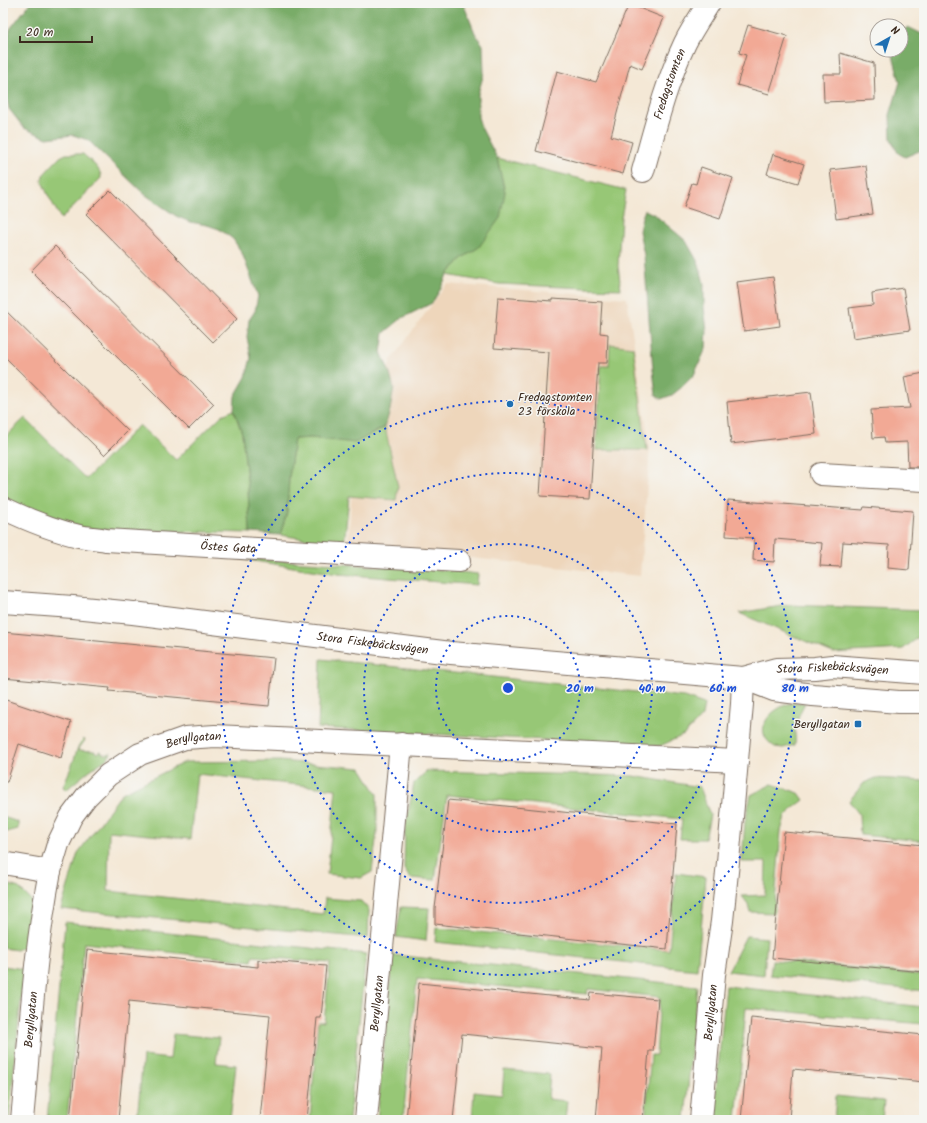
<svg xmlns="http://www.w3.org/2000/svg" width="927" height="1123" viewBox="0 0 927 1123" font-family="Kalam,sans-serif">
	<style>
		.built { fill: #eed6bb }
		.green { fill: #97c776; stroke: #69784a }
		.forest { fill: #79ac67; stroke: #5a6b42 }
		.building { fill: #f2a995 }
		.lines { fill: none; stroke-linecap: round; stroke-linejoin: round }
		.street-casing { stroke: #7c6c5e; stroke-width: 24 }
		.secondary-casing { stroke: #7c6c5e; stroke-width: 24 }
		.street { stroke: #fff; stroke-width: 22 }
		.secondary { stroke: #fff; stroke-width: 22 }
		.ring { fill: none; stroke: #1d4ed8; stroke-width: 2; stroke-dasharray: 2 4 }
		.poi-dot { fill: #1f6fb2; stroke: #f6f6f2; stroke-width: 1.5 }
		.labels { text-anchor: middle; stroke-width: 3; stroke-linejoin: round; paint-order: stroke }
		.street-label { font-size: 12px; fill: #3b2a1e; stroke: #f6f6f2 }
		.poi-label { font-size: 12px; fill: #3b2a1e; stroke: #f6f6f2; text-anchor: start }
		.centre { fill: #1d4ed8; stroke: #f6f6f2; stroke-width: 2 }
		.ring-label { font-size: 12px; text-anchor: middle; font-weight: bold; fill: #1d4ed8; stroke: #f6f6f2; stroke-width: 3; stroke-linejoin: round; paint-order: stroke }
	</style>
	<rect width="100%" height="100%" fill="#f6f6f2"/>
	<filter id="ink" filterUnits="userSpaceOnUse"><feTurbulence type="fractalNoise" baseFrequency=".025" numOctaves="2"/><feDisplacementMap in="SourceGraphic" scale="8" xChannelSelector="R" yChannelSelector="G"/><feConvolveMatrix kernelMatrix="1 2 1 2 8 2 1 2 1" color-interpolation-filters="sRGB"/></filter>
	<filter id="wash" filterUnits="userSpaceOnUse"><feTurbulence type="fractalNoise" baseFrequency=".012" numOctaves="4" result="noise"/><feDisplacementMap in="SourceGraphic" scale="16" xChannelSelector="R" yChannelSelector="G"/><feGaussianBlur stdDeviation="0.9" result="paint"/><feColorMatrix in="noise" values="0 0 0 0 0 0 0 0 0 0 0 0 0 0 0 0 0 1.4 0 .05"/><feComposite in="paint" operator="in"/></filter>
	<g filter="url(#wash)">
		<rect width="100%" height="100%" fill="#f4e8d6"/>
		<!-- built -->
		<path class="built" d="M 447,284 L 627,298 L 650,448 L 640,576 L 348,545 L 352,487 L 391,360 Z"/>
		<!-- green -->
		<g class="green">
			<path d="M 66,154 L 83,154 C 89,160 102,169 101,178 L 61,219 L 47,193 L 42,181 L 43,175 L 60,157 Z"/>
			<path d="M 497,158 L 626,190 L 621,218 L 618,266 L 621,289 L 586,288 L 499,284 L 447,275 L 461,259 L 479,247 L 505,192 Z"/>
			<path d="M 610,344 L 633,347 L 647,450 L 596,450 L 601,366 L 609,366 Z"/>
			<path d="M 234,410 L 242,433 L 248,488 L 250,533 L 88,529 L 3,504 L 3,439 L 25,418 L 86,479 L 139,425 L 176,460 L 222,415 Z"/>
			<path d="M 385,427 L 398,487 L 396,500 L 349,496 L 344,545 L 280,535 L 287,512 L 289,478 L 294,439 L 311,438 L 330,440 L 374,434 Z"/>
			<path d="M 235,558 L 443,570 L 478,574 L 477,585 L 338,574 Z"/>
			<path d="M 788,605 L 924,610 L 924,633 L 903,649 L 833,653 L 739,613 Z"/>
			<path d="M 321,659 L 684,697 L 704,704 L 702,716 L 684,735 L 660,746 L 318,728 Z"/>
			<path d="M 792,703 L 805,703 C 800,712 796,721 795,732 C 795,736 796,740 795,745 L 783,748 L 775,747 C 750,731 770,708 792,703 Z"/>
			<path d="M 84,739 L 85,740 L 78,750 L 94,751 L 97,753 L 100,751 C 103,755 106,755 111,753 L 108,758 L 90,770 L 66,790 L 63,787 C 66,778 70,771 73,762 C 77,753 76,746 84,739 Z"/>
			<path d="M 280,761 L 361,768 L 377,794 L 377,832 L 372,872 L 361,878 L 327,874 L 336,789 L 197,774 L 190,839 L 109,831 L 108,891 L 323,914 L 325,898 L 361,901 L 369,910 L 368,938 L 61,909 L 78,853 L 122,793 L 185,762 Z"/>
			<path d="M 427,771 L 633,776 L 700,787 L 710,815 L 705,839 L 680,839 L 682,819 L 447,795 L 435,880 L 410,878 L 404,869 L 405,828 L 414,783 Z"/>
			<path d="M 876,778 L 924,781 L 924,841 L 860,835 L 859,814 L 849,801 L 864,783 Z"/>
			<path d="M 772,784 L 799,793 L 804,800 L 791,810 L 785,817 L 781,831 L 774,913 L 750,912 L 748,904 L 742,896 L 765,895 L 766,862 L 742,862 L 745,822 L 751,795 Z"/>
			<path d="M 3,817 L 18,822 L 18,829 L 3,833 Z"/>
			<path d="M 676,873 L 706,877 L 697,970 L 435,942 L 436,928 L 669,950 Z"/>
			<path d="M 3,883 L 19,888 L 33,902 L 28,944 L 17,950 L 3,948 Z"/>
			<path d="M 401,907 L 429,908 L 426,941 L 396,937 Z"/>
			<path d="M 65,922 L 366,954 L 349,1120 L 310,1120 L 318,1021 L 324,1022 L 330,963 L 253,956 L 252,961 L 84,943 L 67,1120 L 47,1120 Z"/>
			<path d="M 746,936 L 767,938 L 764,975 L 728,971 Z"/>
			<path d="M 393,955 L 697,986 L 685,1120 L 645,1120 L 651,1055 L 656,1055 L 660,997 L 588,989 L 587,994 L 417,979 L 403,1120 L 377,1120 Z"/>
			<path d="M 772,960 L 924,975 L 924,991 L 770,975 Z"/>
			<path d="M 3,966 L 24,969 L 9,1120 L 3,1120 Z"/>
			<path d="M 726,986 L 924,1007 L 923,1024 L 746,1008 L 736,1120 L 713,1120 Z"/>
			<path d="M 173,1034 L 219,1038 L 216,1063 L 236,1065 L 230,1120 L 137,1120 L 143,1056 L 170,1059 Z"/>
			<path d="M 504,1070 L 550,1074 L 548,1099 L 567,1101 L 565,1120 L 472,1120 L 474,1092 L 502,1095 Z"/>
			<path d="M 836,1096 L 884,1101 L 882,1120 L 834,1120 Z"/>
		</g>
		<!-- forest -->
		<g class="forest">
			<path d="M 30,3 L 463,3 L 475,33 L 483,45 L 484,73 L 478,94 L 478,117 L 481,127 L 497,158 L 505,192 L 500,218 L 479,247 L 461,259 L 447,275 L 440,290 L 432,303 L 402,318 L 384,333 L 381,352 L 389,371 L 394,388 L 390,410 L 385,427 L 355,443 L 311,438 L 294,439 L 289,478 L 287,512 L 280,535 L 250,533 L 248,488 L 242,433 L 234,410 L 235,396 L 246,377 L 251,358 L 247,337 L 249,320 L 255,311 L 258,296 L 242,253 L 233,239 L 219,229 L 207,225 L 190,222 L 176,216 L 160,205 L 143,193 L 88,140 L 73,135 L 47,138 L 24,128 L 9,109 L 3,80 L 3,60 L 10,29 Z"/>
			<path d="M 908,27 L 924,35 L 924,149 L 905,157 L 898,153 L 891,139 L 890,115 L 900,82 L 892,51 L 901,50 L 901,32 Z"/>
			<path d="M 645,210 L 655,215 L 686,241 L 699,264 L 704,284 L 704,308 L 707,330 L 706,348 L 694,375 L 682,387 L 672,395 L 661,399 L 656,395 L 653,370 L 644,255 L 639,231 L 642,217 Z"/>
		</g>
		<g id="blocks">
			<!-- building -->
			<g class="building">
				<path d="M 629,4 L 664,18 L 642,69 L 630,64 L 611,136 L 632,142 L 623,174 L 536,151 L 557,71 L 596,82 Z"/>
				<path d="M 748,25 L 787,36 L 769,94 L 737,85 L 746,55 L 739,53 Z"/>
				<path d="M 840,53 L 874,63 L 875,100 L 824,102 L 823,74 L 841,74 Z"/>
				<path d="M 773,154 L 804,164 L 798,183 L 767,174 Z"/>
				<path d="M 866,166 L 873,214 L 836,219 L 830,170 Z"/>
				<path d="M 701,167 L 733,178 L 720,219 L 684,207 L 692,183 L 696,184 Z"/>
				<path d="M 110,190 L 237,319 L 213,342 L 86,214 Z"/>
				<path d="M 55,246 L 214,404 L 189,429 L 31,271 Z"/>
				<path d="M 773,277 L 780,326 L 744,331 L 737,282 Z"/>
				<path d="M 903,288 L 910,330 L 853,338 L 849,308 L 873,305 L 872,293 Z"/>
				<path d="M 498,297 L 552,301 L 552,299 L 602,302 L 600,333 L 608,334 L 607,363 L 598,363 L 590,499 L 540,496 L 549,352 L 494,348 Z"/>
				<path d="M 3,308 L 128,431 L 104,455 L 3,355 Z"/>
				<path d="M 924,373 L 924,467 L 908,467 L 907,442 L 885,443 L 884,437 L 873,438 L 871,410 L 910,408 L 904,377 Z"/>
				<path d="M 811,392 L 816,434 L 731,444 L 727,402 Z"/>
				<path d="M 728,500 L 863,510 L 864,507 L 913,511 L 909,570 L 888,568 L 889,545 L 843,542 L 841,567 L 820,566 L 822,543 L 775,539 L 774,562 L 753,560 L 754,538 L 726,536 Z"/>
				<path d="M 3,632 L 274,658 L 269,706 L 109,691 L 110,688 L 3,678 Z"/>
				<path d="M 3,699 L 71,722 L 61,758 L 19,744 L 7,782 L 3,782 Z"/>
				<path d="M 448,800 L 677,824 L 667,949 L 435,924 L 435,908 L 437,893 Z"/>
				<path d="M 784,832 L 924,845 L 924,972 L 772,958 Z"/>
				<path d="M 87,950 L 258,967 L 258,960 L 326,966 L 321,1018 L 317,1018 L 307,1120 L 260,1120 L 270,1015 L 129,1001 L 118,1120 L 70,1120 Z"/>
				<path d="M 419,983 L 590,1000 L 591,993 L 658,999 L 653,1051 L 649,1051 L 643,1120 L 596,1120 L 602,1048 L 462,1034 L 453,1120 L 406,1120 Z"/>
				<path d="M 751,1018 L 924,1035 L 924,1082 L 793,1069 L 789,1120 L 741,1120 Z"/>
			</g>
		</g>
	</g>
	<g filter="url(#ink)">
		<use href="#blocks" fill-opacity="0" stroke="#7c6c5e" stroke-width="1"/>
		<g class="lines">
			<!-- street casing -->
			<g class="street-casing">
				<g id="street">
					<path id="s1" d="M 643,171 C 655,128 666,83 685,43 C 692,29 701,16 709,3"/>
					<path d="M 821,474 L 924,480"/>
					<path id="s2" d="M 3,508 C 28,520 52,530 79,536 C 88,538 97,538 106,540 L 459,561"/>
					<path id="s3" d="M 3,863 L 50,871 L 58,844 L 71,817 L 86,797 L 108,775 L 140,754 L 185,738 L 215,736 L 257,738 L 737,761"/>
					<path id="s4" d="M 22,1120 C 30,1037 34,953 50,871"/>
					<path id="s5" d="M 366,1120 L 401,744"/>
					<path id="s6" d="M 701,1120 L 714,975 L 722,921 L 728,862 L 742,704 L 743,678"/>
				</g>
			</g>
			<!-- secondary casing -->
			<g class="secondary-casing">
				<g id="secondary">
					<path id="s7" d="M 3,602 L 73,607 L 133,613 L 451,653 L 743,678 L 774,690 L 813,695 L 899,702 L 924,702"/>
					<path id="s8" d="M 743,678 L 776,669 L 815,668 L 832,666 L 924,673"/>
				</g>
			</g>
			<!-- street -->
			<use href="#street" class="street"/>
			<!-- secondary -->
			<use href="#secondary" class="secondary"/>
		</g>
	</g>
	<!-- distance rings -->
	<g class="ring">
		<circle cx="508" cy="688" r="72"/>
		<circle cx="508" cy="688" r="144"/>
		<circle cx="508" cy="688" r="215"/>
		<circle cx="508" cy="688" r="287"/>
	</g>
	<!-- markers -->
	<g class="poi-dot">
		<circle cx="510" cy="404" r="4"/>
		<rect x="854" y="720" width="8" height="8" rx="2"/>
	</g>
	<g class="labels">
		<!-- street labels -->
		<g class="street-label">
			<text dy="4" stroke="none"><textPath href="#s1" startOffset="91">Fredagstomten</textPath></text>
			<text dy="4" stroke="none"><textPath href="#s2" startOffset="231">Östes Gata</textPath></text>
			<text dy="4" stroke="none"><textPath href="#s7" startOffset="372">Stora Fiskebäcksvägen</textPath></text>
			<text dy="4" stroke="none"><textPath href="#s8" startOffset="91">Stora Fiskebäcksvägen</textPath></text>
			<text dy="4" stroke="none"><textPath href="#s3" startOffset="256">Beryllgatan</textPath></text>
			<text dy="4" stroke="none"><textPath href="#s5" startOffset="117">Beryllgatan</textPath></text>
			<text dy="4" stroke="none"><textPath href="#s6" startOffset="108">Beryllgatan</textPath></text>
			<text dy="4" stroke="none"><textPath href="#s4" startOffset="101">Beryllgatan</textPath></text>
		</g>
		<!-- poi labels -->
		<g class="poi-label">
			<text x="518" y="401">Fredagstomten<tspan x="518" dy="14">23 förskola</tspan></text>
			<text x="850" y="728" text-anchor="end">Beryllgatan</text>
		</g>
	</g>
	<circle cx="508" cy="688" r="6" class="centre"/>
	<g class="ring-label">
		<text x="580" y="692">20 m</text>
		<text x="652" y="692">40 m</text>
		<text x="723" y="692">60 m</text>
		<text x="795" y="692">80 m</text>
	</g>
	<!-- margin -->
	<rect width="927" height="1123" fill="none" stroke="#f6f6f2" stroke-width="16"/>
	<!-- north arrow -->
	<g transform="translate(889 38) rotate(39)"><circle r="19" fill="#f6f6f2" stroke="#aba49d"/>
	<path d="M0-3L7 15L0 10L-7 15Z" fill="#1f6fb2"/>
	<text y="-6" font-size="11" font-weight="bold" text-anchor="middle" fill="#3b2a1e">N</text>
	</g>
	<!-- scale -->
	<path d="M20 36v6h72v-6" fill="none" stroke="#3b2a1e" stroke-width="2"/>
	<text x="26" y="36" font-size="12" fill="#3b2a1e" stroke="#f6f6f2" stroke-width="3" paint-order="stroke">20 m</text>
</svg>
